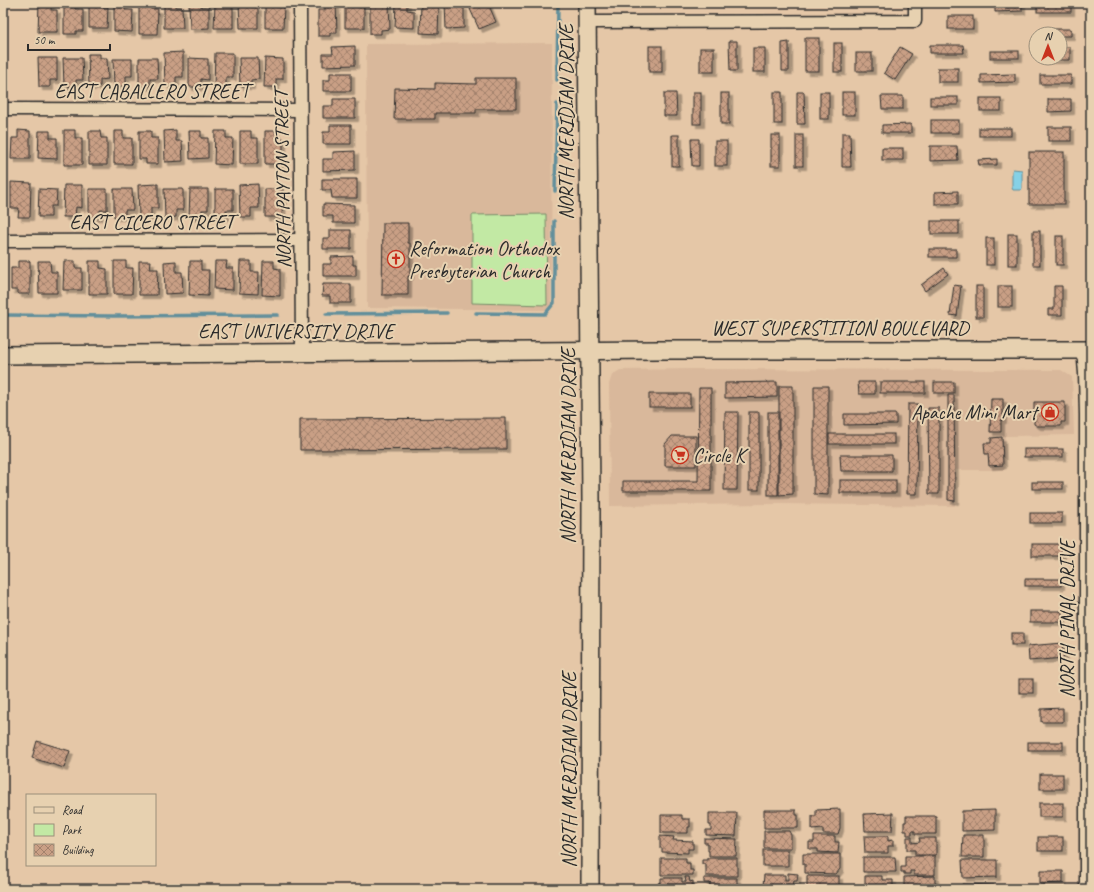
<svg xmlns="http://www.w3.org/2000/svg" width="1094" height="892" viewBox="0 0 1094 892" font-family="Caveat,sans-serif">
	<style>
		.built { fill: #d9b89b }
		.green { fill: #c2e9a4; stroke: #768a68 }
		.water { fill: #86d1e6; stroke: #628f9b }
		.lines { fill: none; stroke-linecap: round; stroke-linejoin: round }
		.stream { stroke: #628f9b; stroke-width: 3.5 }
		.building { fill: url(#building-cross-hatch); stroke: #2b2b2b; filter: url(#shadow) }
		.street-casing { stroke: #2b2b2b; stroke-width: 15 }
		.secondary-casing { stroke: #2b2b2b; stroke-width: 20 }
		.street { stroke: #e7d1b0; stroke-width: 12 }
		.secondary { stroke: #e7d1b0; stroke-width: 17 }
		.labels { text-anchor: middle; stroke-width: 4; stroke-linejoin: round; paint-order: stroke }
		.street-label { font-size: 20px; fill: #2b2b2b; stroke: #e7d1b0 }
		.poi-label { font-size: 20px; fill: #2b2b2b; stroke: #e7d1b0; text-anchor: start }
	</style>
	<defs>
		<pattern id="building-cross-hatch" width="8" height="8" patternUnits="userSpaceOnUse"><rect width="8" height="8" fill="#c99f85"/><path d="M0 0l8 8M0 8l8-8" fill="none" stroke="#a3826d"/></pattern>
		<filter id="shadow"><feDropShadow dx="3.5" dy="3.5" stdDeviation="0" flood-color="#0004"/></filter>
	</defs>
	<rect width="100%" height="100%" fill="#e5c7a7"/>
	<filter id="ink" filterUnits="userSpaceOnUse"><feTurbulence type="fractalNoise" baseFrequency=".025" numOctaves="2"/><feDisplacementMap in="SourceGraphic" scale="8" xChannelSelector="R" yChannelSelector="G"/><feConvolveMatrix kernelMatrix="1 2 1 2 8 2 1 2 1" color-interpolation-filters="sRGB"/></filter>
	<g filter="url(#ink)">
		<!-- built -->
		<g class="built">
			<path d="M 552,43 L 551,310 L 367,308 L 366,44 Z"/>
			<path d="M 693,369 L 1061,370 L 1072,377 L 1074,435 L 1005,436 L 1005,470 L 955,470 L 955,506 L 778,504 L 610,506 L 609,384 L 612,375 L 620,370 Z"/>
		</g>
		<!-- green -->
		<path class="green" d="M 546,214 L 547,305 L 472,303 L 472,215 Z"/>
		<!-- water -->
		<path class="water" d="M 1013,169 L 1022,170 L 1022,188 L 1021,190 L 1013,190 L 1012,188 L 1012,171 Z"/>
		<g class="lines">
			<!-- stream -->
			<g class="stream">
				<path d="M 557,80 L 558,3"/>
				<path d="M 555,191 L 557,104"/>
				<path d="M 476,313 L 545,314 L 554,303 L 554,221"/>
				<path d="M 326,314 L 447,313"/>
				<path d="M 3,315 L 113,316 L 278,315"/>
			</g>
		</g>
		<!-- building -->
		<g class="building">
			<path d="M 39,3 L 51,3 L 51,10 L 57,10 L 57,32 L 38,32 Z"/>
			<path d="M 64,3 L 75,3 L 75,9 L 83,9 L 83,31 L 76,31 L 76,34 L 64,34 Z"/>
			<path d="M 89,3 L 100,3 L 100,7 L 108,7 L 107,28 L 89,28 Z"/>
			<path d="M 114,3 L 125,3 L 125,10 L 133,10 L 132,32 L 114,31 Z"/>
			<path d="M 139,3 L 151,3 L 151,9 L 158,9 L 157,34 L 139,34 Z"/>
			<path d="M 164,3 L 176,3 L 176,7 L 182,7 L 183,28 L 164,28 Z"/>
			<path d="M 189,3 L 201,3 L 201,7 L 209,7 L 209,28 L 190,29 Z"/>
			<path d="M 215,3 L 226,3 L 226,7 L 233,7 L 233,28 L 214,28 Z"/>
			<path d="M 239,3 L 251,3 L 251,7 L 258,7 L 258,28 L 240,28 Z"/>
			<path d="M 265,3 L 276,3 L 276,7 L 284,7 L 283,28 L 265,28 Z"/>
			<path d="M 325,3 L 336,3 L 337,33 L 330,33 L 330,36 L 318,36 L 318,10 L 325,10 Z"/>
			<path d="M 345,3 L 356,3 L 357,7 L 364,7 L 364,28 L 345,28 Z"/>
			<path d="M 370,3 L 389,3 L 390,29 L 381,30 L 381,34 L 370,34 Z"/>
			<path d="M 396,3 L 407,3 L 407,10 L 414,11 L 414,28 L 395,27 Z"/>
			<path d="M 421,3 L 432,3 L 432,7 L 439,7 L 438,34 L 420,33 Z"/>
			<path d="M 445,3 L 457,3 L 458,7 L 464,7 L 464,28 L 446,29 Z"/>
			<path d="M 475,3 L 488,3 L 496,22 L 479,29 L 470,9 L 477,6 Z"/>
			<path d="M 995,3 L 1022,3 L 1022,11 L 995,12 Z"/>
			<rect x="1037" y="5" width="34" height="7"/>
			<rect x="948" y="16" width="25" height="13"/>
			<path d="M 1041,29 L 1071,29 L 1071,36 L 1060,36 L 1060,34 L 1042,34 Z"/>
			<rect x="805" y="38" width="14" height="33"/>
			<path d="M 729,41 L 737,41 L 737,71 L 730,71 Z"/>
			<path d="M 789,42 L 789,71 L 782,71 L 782,43 Z"/>
			<rect x="834" y="43" width="8" height="29"/>
			<path d="M 930,45 L 963,45 L 964,53 L 930,53 Z"/>
			<path d="M 355,46 L 355,65 L 323,66 L 323,54 L 333,54 L 332,47 Z"/>
			<rect x="649" y="46" width="13" height="26"/>
			<path d="M 900,47 L 912,54 L 895,80 L 884,73 Z"/>
			<path d="M 1060,47 L 1070,47 L 1070,60 L 1040,60 L 1040,58 L 1060,58 Z"/>
			<rect x="700" y="48" width="14" height="24"/>
			<rect x="753" y="48" width="12" height="24"/>
			<rect x="990" y="51" width="29" height="7"/>
			<path d="M 183,52 L 183,77 L 176,77 L 176,86 L 165,86 L 164,53 Z"/>
			<path d="M 215,53 L 233,53 L 233,77 L 226,77 L 226,87 L 214,86 Z"/>
			<rect x="856" y="53" width="16" height="18"/>
			<path d="M 88,54 L 100,54 L 100,58 L 107,58 L 108,79 L 100,80 L 100,86 L 89,87 Z"/>
			<path d="M 38,58 L 57,58 L 57,80 L 50,80 L 50,87 L 39,87 Z"/>
			<path d="M 63,58 L 82,58 L 83,80 L 76,80 L 76,86 L 64,87 Z"/>
			<path d="M 139,58 L 157,58 L 158,79 L 150,79 L 150,86 L 139,87 Z"/>
			<path d="M 189,58 L 208,59 L 208,80 L 201,79 L 201,87 L 189,87 Z"/>
			<path d="M 239,58 L 258,58 L 259,79 L 251,80 L 251,86 L 240,86 Z"/>
			<path d="M 265,58 L 283,59 L 283,79 L 276,79 L 276,87 L 264,87 Z"/>
			<path d="M 113,59 L 132,59 L 132,76 L 126,76 L 126,86 L 114,87 Z"/>
			<rect x="938" y="68" width="20" height="14"/>
			<path d="M 330,73 L 351,73 L 351,91 L 323,91 L 323,80 L 330,80 Z"/>
			<path d="M 1015,74 L 1015,82 L 981,83 L 981,75 Z"/>
			<rect x="1040" y="75" width="31" height="9"/>
			<path d="M 476,78 L 516,78 L 516,109 L 476,109 L 476,113 L 435,113 L 435,119 L 394,119 L 395,88 L 435,89 L 435,83 L 476,84 Z"/>
			<rect x="693" y="92" width="8" height="32"/>
			<rect x="774" y="92" width="8" height="32"/>
			<path d="M 797,92 L 804,92 L 805,124 L 797,124 Z"/>
			<rect x="820" y="92" width="9" height="27"/>
			<rect x="842" y="92" width="13" height="23"/>
			<path d="M 664,93 L 676,93 L 677,116 L 664,116 Z"/>
			<rect x="721" y="93" width="8" height="31"/>
			<path d="M 881,96 L 903,96 L 903,109 L 882,109 Z"/>
			<rect x="930" y="97" width="28" height="8"/>
			<rect x="980" y="98" width="21" height="13"/>
			<path d="M 333,99 L 355,99 L 355,118 L 323,118 L 323,106 L 333,106 Z"/>
			<path d="M 1048,99 L 1071,99 L 1071,111 L 1048,112 Z"/>
			<rect x="931" y="120" width="28" height="13"/>
			<path d="M 911,124 L 911,133 L 882,133 L 882,125 Z"/>
			<path d="M 330,125 L 351,125 L 351,144 L 323,144 L 323,132 L 330,132 Z"/>
			<rect x="1048" y="127" width="23" height="14"/>
			<rect x="979" y="128" width="32" height="8"/>
			<path d="M 18,130 L 30,131 L 30,159 L 11,159 L 12,138 L 18,138 Z"/>
			<path d="M 64,130 L 75,130 L 75,138 L 82,138 L 82,165 L 64,165 Z"/>
			<path d="M 176,130 L 176,141 L 182,141 L 183,161 L 165,162 L 164,131 Z"/>
			<path d="M 39,131 L 50,131 L 50,138 L 57,138 L 57,159 L 38,158 Z"/>
			<path d="M 89,131 L 100,131 L 101,138 L 107,138 L 107,165 L 89,165 Z"/>
			<path d="M 114,131 L 123,131 L 123,138 L 132,138 L 132,164 L 114,164 Z"/>
			<path d="M 139,131 L 151,131 L 151,138 L 158,138 L 158,164 L 146,164 L 146,159 L 139,159 Z"/>
			<path d="M 189,131 L 201,131 L 201,138 L 208,138 L 208,158 L 190,159 Z"/>
			<path d="M 215,131 L 226,131 L 226,138 L 233,138 L 232,165 L 214,164 Z"/>
			<path d="M 240,131 L 251,131 L 251,138 L 258,138 L 258,164 L 240,164 Z"/>
			<path d="M 265,131 L 276,131 L 276,137 L 283,138 L 283,164 L 265,164 Z"/>
			<path d="M 842,133 L 850,133 L 851,167 L 842,167 Z"/>
			<rect x="672" y="135" width="7" height="31"/>
			<rect x="771" y="135" width="9" height="31"/>
			<rect x="796" y="135" width="7" height="31"/>
			<path d="M 691,139 L 699,139 L 699,166 L 692,166 Z"/>
			<rect x="715" y="141" width="12" height="25"/>
			<path d="M 930,146 L 957,146 L 958,160 L 930,161 Z"/>
			<rect x="882" y="148" width="21" height="12"/>
			<path d="M 355,151 L 355,170 L 323,171 L 323,159 L 333,159 L 333,152 Z"/>
			<rect x="1029" y="152" width="35" height="52"/>
			<path d="M 997,159 L 997,165 L 979,165 L 978,160 Z"/>
			<path d="M 322,179 L 357,179 L 357,198 L 332,198 L 331,190 L 322,190 Z"/>
			<path d="M 11,182 L 31,183 L 30,217 L 18,217 L 19,208 L 11,208 Z"/>
			<path d="M 158,184 L 158,208 L 151,208 L 151,217 L 139,218 L 138,185 Z"/>
			<path d="M 258,184 L 259,208 L 251,208 L 251,217 L 240,217 L 239,185 Z"/>
			<path d="M 64,185 L 82,185 L 82,208 L 76,207 L 75,217 L 63,217 Z"/>
			<path d="M 39,189 L 57,190 L 56,206 L 51,206 L 51,217 L 38,217 Z"/>
			<path d="M 89,189 L 107,189 L 107,210 L 100,210 L 100,217 L 89,217 Z"/>
			<path d="M 114,189 L 132,189 L 133,210 L 125,210 L 125,217 L 114,217 Z"/>
			<path d="M 164,189 L 183,189 L 183,210 L 176,210 L 176,217 L 165,218 Z"/>
			<path d="M 190,189 L 208,189 L 208,210 L 202,210 L 201,218 L 189,217 Z"/>
			<path d="M 215,189 L 233,189 L 233,210 L 226,210 L 226,217 L 215,217 Z"/>
			<path d="M 265,189 L 283,189 L 282,217 L 265,217 Z"/>
			<path d="M 958,191 L 958,204 L 935,204 L 935,192 Z"/>
			<path d="M 323,204 L 354,205 L 354,223 L 333,223 L 333,216 L 323,216 Z"/>
			<rect x="931" y="221" width="28" height="13"/>
			<path d="M 383,223 L 408,223 L 408,243 L 410,243 L 410,276 L 408,276 L 408,295 L 382,295 Z"/>
			<path d="M 330,230 L 351,230 L 351,249 L 323,249 L 323,238 L 330,238 Z"/>
			<rect x="1033" y="231" width="7" height="34"/>
			<rect x="1008" y="234" width="9" height="31"/>
			<rect x="1056" y="236" width="7" height="29"/>
			<rect x="986" y="238" width="8" height="27"/>
			<rect x="929" y="249" width="27" height="8"/>
			<path d="M 353,256 L 353,265 L 356,265 L 356,276 L 323,276 L 323,264 L 331,264 L 331,257 Z"/>
			<path d="M 18,261 L 30,261 L 30,294 L 18,294 L 18,290 L 11,290 L 11,268 L 18,268 Z"/>
			<path d="M 38,261 L 50,261 L 51,272 L 57,272 L 57,293 L 39,293 Z"/>
			<path d="M 64,261 L 75,261 L 75,268 L 82,268 L 82,290 L 63,290 Z"/>
			<path d="M 89,261 L 100,261 L 100,268 L 107,269 L 107,294 L 89,294 Z"/>
			<path d="M 114,261 L 126,261 L 126,268 L 133,268 L 132,294 L 114,294 Z"/>
			<path d="M 139,261 L 151,261 L 150,269 L 158,269 L 157,295 L 139,295 Z"/>
			<path d="M 176,261 L 176,272 L 182,272 L 183,293 L 165,294 L 164,262 Z"/>
			<path d="M 190,261 L 201,261 L 201,270 L 209,270 L 208,296 L 189,295 Z"/>
			<path d="M 215,261 L 227,261 L 226,268 L 233,268 L 233,290 L 214,289 Z"/>
			<path d="M 240,261 L 251,261 L 251,272 L 259,272 L 258,294 L 239,293 Z"/>
			<path d="M 263,261 L 274,261 L 274,268 L 280,269 L 280,296 L 262,295 Z"/>
			<path d="M 944,268 L 948,274 L 925,291 L 921,285 Z"/>
			<path d="M 323,284 L 351,284 L 351,303 L 330,303 L 330,296 L 322,296 Z"/>
			<path d="M 954,285 L 961,286 L 957,316 L 950,315 Z"/>
			<rect x="976" y="286" width="7" height="31"/>
			<rect x="998" y="286" width="14" height="21"/>
			<path d="M 1054,286 L 1062,286 L 1062,315 L 1048,315 L 1048,309 L 1054,309 Z"/>
			<path d="M 777,382 L 777,397 L 725,398 L 725,383 Z"/>
			<path d="M 858,382 L 875,382 L 875,394 L 859,394 Z"/>
			<rect x="880" y="382" width="45" height="11"/>
			<rect x="934" y="382" width="20" height="11"/>
			<path d="M 779,386 L 793,386 L 793,494 L 779,495 Z"/>
			<path d="M 814,386 L 828,386 L 828,495 L 814,494 Z"/>
			<path d="M 699,388 L 711,388 L 711,491 L 623,491 L 623,481 L 698,481 Z"/>
			<rect x="649" y="394" width="41" height="13"/>
			<path d="M 948,395 L 954,395 L 955,501 L 948,500 Z"/>
			<path d="M 991,399 L 1003,399 L 1003,420 L 1001,420 L 1001,432 L 990,432 Z"/>
			<path d="M 1034,402 L 1065,402 L 1065,422 L 1061,422 L 1061,426 L 1037,426 L 1034,424 Z"/>
			<path d="M 908,404 L 918,404 L 917,494 L 907,494 Z"/>
			<path d="M 928,408 L 939,408 L 939,494 L 929,494 Z"/>
			<path d="M 725,412 L 738,412 L 737,490 L 724,490 Z"/>
			<rect x="749" y="412" width="10" height="78"/>
			<rect x="768" y="412" width="10" height="83"/>
			<path d="M 844,414 L 896,414 L 896,424 L 844,425 Z"/>
			<path d="M 506,418 L 506,449 L 300,450 L 300,419 Z"/>
			<rect x="829" y="434" width="65" height="10"/>
			<path d="M 672,436 L 696,436 L 696,466 L 665,466 L 665,444 Z"/>
			<path d="M 1002,437 L 1003,465 L 989,466 L 988,454 L 985,454 L 984,443 L 991,443 L 991,438 Z"/>
			<rect x="1024" y="449" width="39" height="8"/>
			<path d="M 840,455 L 892,455 L 892,471 L 841,471 Z"/>
			<rect x="840" y="480" width="56" height="13"/>
			<rect x="1032" y="482" width="31" height="7"/>
			<rect x="1030" y="513" width="32" height="10"/>
			<rect x="1032" y="544" width="30" height="12"/>
			<rect x="1025" y="579" width="36" height="7"/>
			<rect x="1030" y="611" width="32" height="11"/>
			<rect x="1011" y="633" width="12" height="12"/>
			<path d="M 1062,643 L 1064,658 L 1029,661 L 1028,646 Z"/>
			<rect x="1019" y="679" width="14" height="14"/>
			<path d="M 1063,708 L 1063,722 L 1041,722 L 1041,709 Z"/>
			<path d="M 37,741 L 70,751 L 64,768 L 32,758 Z"/>
			<rect x="1028" y="742" width="35" height="8"/>
			<rect x="1040" y="774" width="23" height="15"/>
			<rect x="1039" y="803" width="24" height="14"/>
			<path d="M 840,809 L 840,828 L 838,834 L 823,834 L 823,829 L 812,830 L 812,816 L 816,816 L 816,810 Z"/>
			<path d="M 764,810 L 796,810 L 796,815 L 798,815 L 798,828 L 764,828 Z"/>
			<path d="M 995,810 L 995,830 L 962,831 L 962,811 Z"/>
			<path d="M 709,813 L 737,813 L 736,836 L 706,835 L 706,830 L 711,830 L 711,825 L 709,825 Z"/>
			<path d="M 893,813 L 892,831 L 865,831 L 864,814 Z"/>
			<path d="M 661,815 L 682,815 L 682,819 L 690,819 L 690,827 L 688,827 L 688,833 L 661,833 Z"/>
			<path d="M 906,816 L 936,816 L 936,834 L 915,834 L 915,831 L 912,831 L 912,835 L 907,835 L 907,831 L 904,831 L 904,822 L 906,822 Z"/>
			<path d="M 764,831 L 789,831 L 791,835 L 791,848 L 764,848 Z"/>
			<path d="M 963,835 L 984,835 L 984,857 L 962,857 Z"/>
			<path d="M 660,836 L 674,837 L 673,840 L 693,841 L 693,849 L 688,849 L 688,853 L 662,852 L 662,848 L 660,848 Z"/>
			<path d="M 814,836 L 835,836 L 835,842 L 839,842 L 838,853 L 818,852 L 818,849 L 809,849 L 809,842 L 814,842 Z"/>
			<path d="M 864,836 L 888,836 L 888,841 L 893,840 L 893,846 L 888,846 L 888,853 L 865,853 Z"/>
			<path d="M 907,837 L 912,837 L 912,843 L 920,842 L 919,838 L 936,838 L 936,855 L 915,855 L 915,850 L 907,850 Z"/>
			<rect x="1038" y="837" width="25" height="14"/>
			<path d="M 704,838 L 737,839 L 736,856 L 709,856 L 709,851 L 708,851 L 708,843 L 704,843 Z"/>
			<rect x="763" y="850" width="25" height="16"/>
			<path d="M 803,854 L 840,854 L 840,869 L 836,874 L 805,873 L 805,864 L 803,864 Z"/>
			<path d="M 905,856 L 935,856 L 935,875 L 914,875 L 914,871 L 910,871 L 910,874 L 904,874 L 904,872 L 901,872 L 901,867 L 905,867 Z"/>
			<path d="M 863,857 L 895,857 L 896,872 L 863,872 Z"/>
			<path d="M 661,858 L 686,858 L 686,863 L 690,863 L 690,870 L 693,870 L 693,875 L 661,875 Z"/>
			<path d="M 707,858 L 737,858 L 737,876 L 706,876 L 706,864 L 702,864 L 702,860 L 707,860 Z"/>
			<path d="M 962,860 L 997,860 L 997,877 L 963,878 Z"/>
			<path d="M 1040,871 L 1063,871 L 1063,883 L 1040,884 Z"/>
			<path d="M 788,873 L 798,874 L 797,881 L 794,881 L 793,886 L 795,886 L 795,889 L 766,889 L 766,886 L 763,886 L 764,875 L 785,875 L 785,880 L 788,880 Z"/>
			<rect x="807" y="876" width="32" height="13"/>
			<path d="M 865,876 L 882,876 L 882,880 L 893,880 L 893,888 L 865,889 Z"/>
			<path d="M 935,876 L 935,883 L 937,884 L 938,889 L 904,889 L 904,877 Z"/>
			<path d="M 685,877 L 689,877 L 690,882 L 693,881 L 693,889 L 661,889 L 658,883 L 661,882 L 661,878 L 682,878 L 682,882 L 686,882 Z"/>
			<path d="M 704,878 L 737,878 L 737,889 L 710,889 L 710,883 L 704,883 Z"/>
			<path d="M 962,884 L 994,885 L 994,889 L 962,889 Z"/>
		</g>
		<g class="lines">
			<!-- street casing -->
			<g class="street-casing">
				<g id="street">
					<path d="M 300,3 L 302,354"/>
					<path d="M 587,22 L 915,21 L 915,3"/>
					<path d="M 3,109 L 300,110"/>
					<path d="M 3,241 L 301,240"/>
					<path d="M 1083,349 L 1085,373 L 1086,415 L 1086,889"/>
				</g>
			</g>
			<!-- secondary casing -->
			<g class="secondary-casing">
				<g id="secondary">
					<path d="M 587,3 L 591,500 L 590,889"/>
					<path d="M 3,355 L 658,350 L 1091,350"/>
				</g>
			</g>
			<!-- street -->
			<use href="#street" class="street"/>
			<!-- secondary -->
			<use href="#secondary" class="secondary"/>
		</g>
	</g>
	<!-- icons -->
	<defs>
		<g id="church-ring" transform="scale(0.9)"><circle r="9.5" fill="#e7d1b0" stroke="#c8321e" stroke-width="1.5"/><path d="M-1.2-6h2.4v3.5h3.3v2.4h-3.3V6h-2.4V-.1h-3.3v-2.4h3.3Z" fill="#c8321e"/></g>
		<g id="shop-ring" transform="scale(0.9)"><circle r="9.5" fill="#e7d1b0" stroke="#c8321e" stroke-width="1.5"/><path d="M-5-2.5h2.3a2.7 3.5 0 0 1 5.4 0H5L5.5 6h-11ZM-1.5-2.5h3a1.5 2.3 0 0 0-3 0Z" fill="#c8321e"/></g>
		<g id="supermarket-ring" transform="scale(0.9)"><circle r="9.5" fill="#e7d1b0" stroke="#c8321e" stroke-width="1.5"/><path d="M-6-5.5h2.5l.6 2H6L4.5 2H-2.5L-4.4-4H-6ZM-1.5 3.2a1.3 1.3 0 1 0 .1 0ZM3 3.2a1.3 1.3 0 1 0 .1 0Z" fill="#c8321e"/></g>
	</defs>
	<g fill-rule="evenodd">
		<use href="#church-ring" x="396" y="259"/>
		<use href="#shop-ring" x="1050" y="412"/>
		<use href="#supermarket-ring" x="680" y="455"/>
	</g>
	<g class="labels">
		<!-- street labels -->
		<g class="street-label">
			<text x="152" y="98">EAST CABALLERO STREET</text>
			<text transform="translate(566 122) rotate(-90)" y="7">NORTH MERIDIAN DRIVE</text>
			<text transform="translate(282 179) rotate(-91)" y="7">NORTH PAYTON STREET</text>
			<text x="152" y="229">EAST CICERO STREET</text>
			<text x="840" y="335">WEST SUPERSTITION BOULEVARD</text>
			<text x="296" y="338">EAST UNIVERSITY DRIVE</text>
			<text transform="translate(568 446) rotate(-90)" y="7">NORTH MERIDIAN DRIVE</text>
			<text transform="translate(1067 619) rotate(-90)" y="7">NORTH PINAL DRIVE</text>
			<text transform="translate(569 770) rotate(-90)" y="7">NORTH MERIDIAN DRIVE</text>
		</g>
		<!-- poi labels -->
		<g class="poi-label">
			<text x="409" y="255">Reformation Orthodox<tspan x="409" dy="23">Presbyterian Church</tspan></text>
			<text x="1037" y="419" text-anchor="end">Apache Mini Mart</text>
			<text x="693" y="462">Circle K</text>
		</g>
	</g>
	<!-- margin -->
	<rect width="1094" height="892" fill="none" stroke="#e7d1b0" stroke-width="16"/>
	<rect x="8" y="8" width="1078" height="876" fill="none" stroke="#2b2b2b" stroke-width="1.5" filter="url(#ink)"/>
	<!-- legend -->
	<rect x="26" y="794" width="130" height="72" fill="#e7d1b0" stroke="#9c8f7b"/>
	<rect x="34" y="807" width="20" height="6" fill="#e7d1b0" stroke="#9c8f7b"/>
	<text x="62" y="814" font-size="12" fill="#2b2b2b">Road</text>
	<rect x="34" y="824" width="20" height="12" fill="#c2e9a4" stroke="#9c8f7b"/>
	<text x="62" y="834" font-size="12" fill="#2b2b2b">Park</text>
	<rect x="34" y="844" width="20" height="12" fill="url(#building-cross-hatch)" stroke="#9c8f7b"/>
	<text x="62" y="854" font-size="12" fill="#2b2b2b">Building</text>
	<!-- north arrow -->
	<g transform="translate(1048 46)"><circle r="19" fill="#e7d1b0" stroke="#9c8f7b"/>
	<path d="M0-3L7 15L0 10L-7 15Z" fill="#c8321e"/>
	<text y="-6" font-size="11" font-weight="bold" text-anchor="middle" fill="#2b2b2b">N</text>
	</g>
	<!-- scale -->
	<path d="M28 44v6h82v-6" fill="none" stroke="#2b2b2b" stroke-width="2"/>
	<text x="34" y="44" font-size="12" fill="#2b2b2b" stroke="#e7d1b0" stroke-width="3" paint-order="stroke">50 m</text>
</svg>
